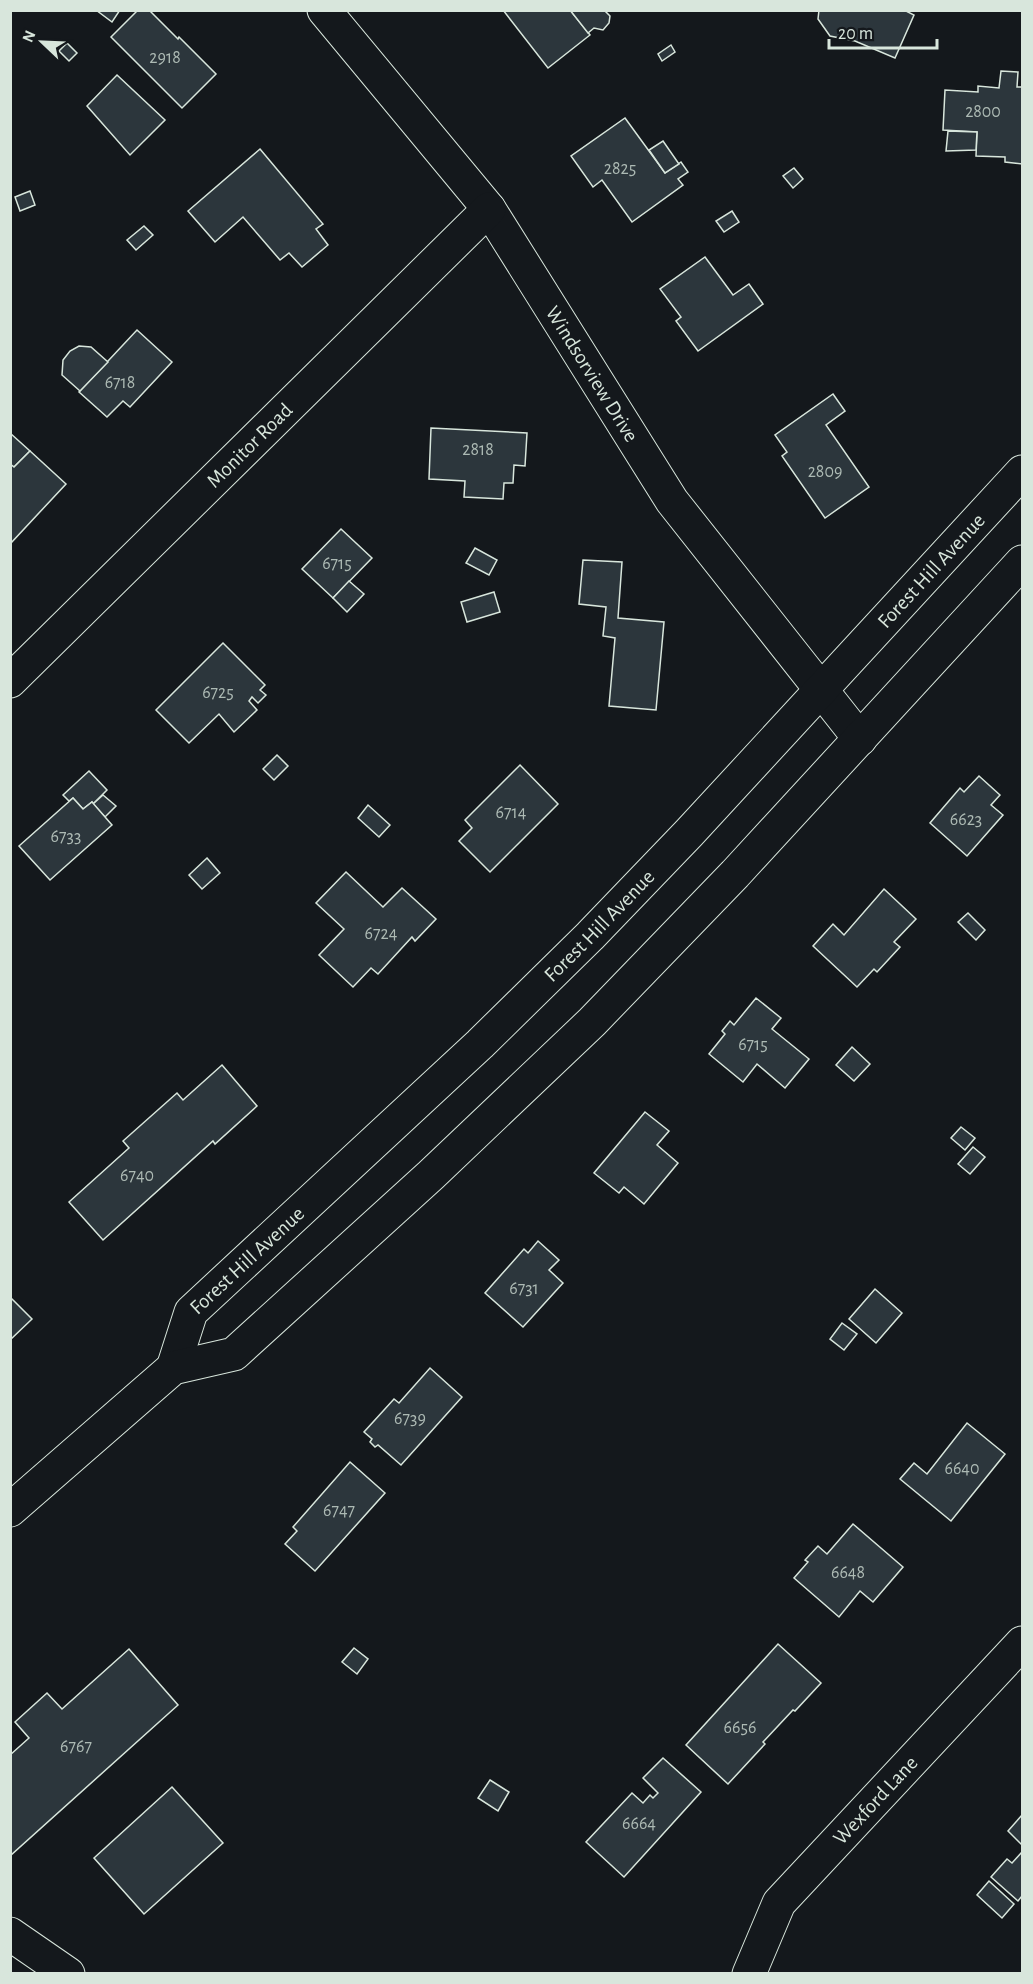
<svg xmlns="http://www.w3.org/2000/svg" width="1033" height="1984" viewBox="0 0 1033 1984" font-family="'Alegreya Sans',sans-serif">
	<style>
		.building { fill: #2c363c; stroke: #d8e6dc; stroke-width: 1.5 }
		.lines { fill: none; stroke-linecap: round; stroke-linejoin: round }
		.street-casing { stroke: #d8e6dc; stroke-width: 35 }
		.secondary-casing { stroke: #d8e6dc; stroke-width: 35 }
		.street { stroke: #14181c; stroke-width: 33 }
		.secondary { stroke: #14181c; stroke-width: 33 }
		.labels { text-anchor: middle; stroke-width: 4.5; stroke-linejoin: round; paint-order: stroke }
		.number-label { font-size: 18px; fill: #adbab4 }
		.street-label { font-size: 21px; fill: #d8e6dc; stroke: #14181c }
	</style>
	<rect width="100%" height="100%" fill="#14181c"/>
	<!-- building -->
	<g class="building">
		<path d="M 96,10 L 120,10 L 112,22 Z"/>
		<path d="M 138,10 L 149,10 L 178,39 L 179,37 L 216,74 L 182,108 L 111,37 Z"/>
		<path d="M 503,10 L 570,10 L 590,35 L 548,68 Z"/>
		<path d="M 570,10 L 604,10 L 610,16 L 609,23 L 603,30 L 594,28 L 588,33 Z"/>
		<path d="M 819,10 L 904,10 L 914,15 L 895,58 L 855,41 L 830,36 L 818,19 Z"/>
		<path d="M 67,43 L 77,53 L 69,61 L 59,51 Z"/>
		<path d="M 671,45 L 675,52 L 662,61 L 658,54 Z"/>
		<path d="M 1001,71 L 1018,72 L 1017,87 L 1022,87 L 1022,164 L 1005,162 L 1005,157 L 976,156 L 977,132 L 943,130 L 945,90 L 978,92 L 978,86 L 999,88 Z"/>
		<path d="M 117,75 L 165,120 L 130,155 L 87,106 Z"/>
		<path d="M 625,118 L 665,173 L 681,162 L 688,172 L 678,179 L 683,185 L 632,222 L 602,180 L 593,187 L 571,156 Z"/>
		<path d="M 948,131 L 977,132 L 976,150 L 946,151 Z"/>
		<path d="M 663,141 L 679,164 L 665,173 L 649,150 Z"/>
		<path d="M 260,149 L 323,224 L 316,229 L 328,245 L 302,267 L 289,253 L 280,260 L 243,217 L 215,242 L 188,211 Z"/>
		<path d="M 794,168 L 803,179 L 793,188 L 783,176 Z"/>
		<path d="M 30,191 L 35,205 L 20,211 L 15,197 Z"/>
		<path d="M 732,211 L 739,222 L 724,232 L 716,221 Z"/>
		<path d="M 144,226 L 153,235 L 136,250 L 127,240 Z"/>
		<path d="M 705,257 L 733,295 L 749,284 L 763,304 L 698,351 L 676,321 L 681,317 L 660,289 Z"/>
		<path d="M 137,330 L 172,362 L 130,407 L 123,401 L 107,417 L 79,392 Z"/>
		<path d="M 79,346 L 91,347 L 108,362 L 80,391 L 62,375 L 63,360 L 70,351 Z"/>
		<path d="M 833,394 L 845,411 L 826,425 L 869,487 L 825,518 L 782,456 L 787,452 L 775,435 Z"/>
		<path d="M 431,428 L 527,433 L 525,466 L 514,465 L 513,483 L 504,483 L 503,499 L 464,497 L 465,481 L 429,479 Z"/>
		<path d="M 10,433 L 30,451 L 14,467 L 10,464 Z"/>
		<path d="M 30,451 L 66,484 L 10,544 L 10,464 L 14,467 Z"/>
		<path d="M 341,529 L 372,558 L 333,598 L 302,569 Z"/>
		<path d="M 475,548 L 497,560 L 489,575 L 466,563 Z"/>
		<path d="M 583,560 L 622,562 L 618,618 L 664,622 L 656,710 L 609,706 L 615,638 L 603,636 L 606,607 L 579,604 Z"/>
		<path d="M 349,581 L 364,594 L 347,612 L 333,598 Z"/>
		<path d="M 494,592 L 500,612 L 467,622 L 461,602 Z"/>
		<path d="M 223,643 L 265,685 L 260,690 L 266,695 L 258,703 L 252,697 L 249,701 L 257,710 L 234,732 L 219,714 L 189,743 L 156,710 Z"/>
		<path d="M 277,755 L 288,766 L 274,780 L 263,769 Z"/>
		<path d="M 520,765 L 558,804 L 490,872 L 459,841 L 472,828 L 465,820 Z"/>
		<path d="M 89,771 L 107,790 L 93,804 L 92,802 L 83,809 L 73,798 L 69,801 L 63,795 Z"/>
		<path d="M 979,776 L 1000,795 L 991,805 L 1003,815 L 967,856 L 930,823 L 960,788 L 964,792 Z"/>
		<path d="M 103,795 L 116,806 L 105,817 L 93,804 Z"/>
		<path d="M 73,798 L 83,809 L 92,802 L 112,825 L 50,880 L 19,846 Z"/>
		<path d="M 368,805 L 390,825 L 379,837 L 358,818 Z"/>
		<path d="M 207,858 L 220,873 L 202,889 L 189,875 Z"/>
		<path d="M 346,872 L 383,907 L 402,888 L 436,919 L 415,941 L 412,937 L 378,974 L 371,968 L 353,987 L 319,955 L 344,929 L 316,903 Z"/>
		<path d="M 884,889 L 916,919 L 894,942 L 900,947 L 877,972 L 874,969 L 857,987 L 813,946 L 833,924 L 844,935 Z"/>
		<path d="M 968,913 L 985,930 L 976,940 L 958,922 Z"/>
		<path d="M 756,998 L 781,1018 L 772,1029 L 809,1059 L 785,1088 L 757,1064 L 743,1082 L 709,1054 L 725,1034 L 722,1031 L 730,1021 L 734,1025 Z"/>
		<path d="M 852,1047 L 870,1064 L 854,1081 L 836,1065 Z"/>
		<path d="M 222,1065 L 257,1106 L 215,1144 L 213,1141 L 103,1240 L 69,1202 L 129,1148 L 123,1141 L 177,1093 L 183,1100 Z"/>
		<path d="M 645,1112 L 669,1131 L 657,1145 L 678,1163 L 644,1204 L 624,1187 L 619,1193 L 594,1173 Z"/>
		<path d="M 961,1127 L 975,1138 L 965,1150 L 951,1138 Z"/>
		<path d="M 973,1147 L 985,1157 L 970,1174 L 958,1164 Z"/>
		<path d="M 538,1241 L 559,1260 L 549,1270 L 563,1283 L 523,1327 L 485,1293 L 524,1249 L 528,1253 Z"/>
		<path d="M 875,1289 L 902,1313 L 876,1343 L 849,1319 Z"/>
		<path d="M 10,1297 L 32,1319 L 10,1340 Z"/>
		<path d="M 842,1323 L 857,1334 L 844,1350 L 830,1339 Z"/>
		<path d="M 430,1368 L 462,1397 L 401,1465 L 378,1445 L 375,1447 L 370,1442 L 372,1439 L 364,1432 L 394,1399 L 399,1403 Z"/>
		<path d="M 967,1423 L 1005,1454 L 951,1521 L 900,1479 L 914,1463 L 927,1474 Z"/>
		<path d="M 350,1462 L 385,1493 L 315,1571 L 285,1544 L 297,1531 L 293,1527 Z"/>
		<path d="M 853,1524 L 903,1567 L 873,1602 L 860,1591 L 839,1617 L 794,1578 L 808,1562 L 805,1560 L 818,1546 L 827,1554 Z"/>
		<path d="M 778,1644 L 821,1683 L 795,1711 L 793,1710 L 763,1742 L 765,1744 L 728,1784 L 686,1745 Z"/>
		<path d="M 354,1648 L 368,1659 L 357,1674 L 342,1662 Z"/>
		<path d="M 129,1649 L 178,1705 L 11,1855 L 10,1755 L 29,1738 L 15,1722 L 47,1693 L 62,1709 Z"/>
		<path d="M 663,1758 L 701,1792 L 624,1877 L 586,1842 L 632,1793 L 643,1803 L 650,1795 L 653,1798 L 658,1793 L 643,1778 Z"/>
		<path d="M 490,1780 L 509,1792 L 498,1811 L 478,1798 Z"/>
		<path d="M 172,1787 L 223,1843 L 144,1914 L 94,1858 Z"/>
		<path d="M 1022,1815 L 1022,1845 L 1008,1831 Z"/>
		<path d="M 1022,1852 L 1022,1896 L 1018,1901 L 991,1877 L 1007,1859 L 1012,1863 Z"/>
		<path d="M 989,1881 L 1014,1904 L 1002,1918 L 977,1895 Z"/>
	</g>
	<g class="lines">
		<!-- street casing -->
		<g class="street-casing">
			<g id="street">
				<path id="s1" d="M 324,10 L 489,209 L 672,501 L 860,739"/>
				<path id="s2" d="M 10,681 L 489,209"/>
				<path d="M 10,1934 L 68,1974"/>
				<path id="s3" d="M 749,1974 L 779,1903 L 1022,1643"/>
			</g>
		</g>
		<!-- secondary casing -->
		<g class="secondary-casing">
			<g id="secondary">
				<path id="s4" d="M 173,1368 L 191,1312 L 480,1044 L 590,936 L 689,833 L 1022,472"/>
				<path d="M 10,1510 L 173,1368 L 234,1354 L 431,1175 L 592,1022 L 735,874 L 1022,562"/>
			</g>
		</g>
		<!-- street -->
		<use href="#street" class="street"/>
		<!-- secondary -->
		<use href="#secondary" class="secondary"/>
	</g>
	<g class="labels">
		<!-- number labels -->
		<g class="number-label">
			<text x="165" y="63">2918</text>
			<text x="983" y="117">2800</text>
			<text x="620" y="174">2825</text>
			<text x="120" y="388">6718</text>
			<text x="478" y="455">2818</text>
			<text x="825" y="477">2809</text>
			<text x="337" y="569">6715</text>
			<text x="218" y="698">6725</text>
			<text x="511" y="818">6714</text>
			<text x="966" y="825">6623</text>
			<text x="66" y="842">6733</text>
			<text x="381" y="939">6724</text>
			<text x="753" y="1050">6715</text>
			<text x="137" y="1181">6740</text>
			<text x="524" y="1294">6731</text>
			<text x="410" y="1424">6739</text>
			<text x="962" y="1474">6640</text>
			<text x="339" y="1516">6747</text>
			<text x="848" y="1578">6648</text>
			<text x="740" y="1733">6656</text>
			<text x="76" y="1752">6767</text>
			<text x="639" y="1829">6664</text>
		</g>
		<!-- street labels -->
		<g class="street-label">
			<text dy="7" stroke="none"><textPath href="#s1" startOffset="453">Windsorview Drive</textPath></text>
			<text dy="7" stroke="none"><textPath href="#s2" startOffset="336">Monitor Road</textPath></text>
			<text dy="7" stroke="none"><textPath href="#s4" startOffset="1107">Forest Hill Avenue</textPath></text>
			<text dy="7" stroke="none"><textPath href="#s4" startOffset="621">Forest Hill Avenue</textPath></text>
			<text dy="7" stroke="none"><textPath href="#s4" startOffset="135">Forest Hill Avenue</textPath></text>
			<text dy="7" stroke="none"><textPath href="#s3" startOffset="218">Wexford Lane</textPath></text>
		</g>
	</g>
	<!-- border -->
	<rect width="1033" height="1984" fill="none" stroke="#d8e6dc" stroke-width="24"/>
	<!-- north arrow -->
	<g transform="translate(42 42) rotate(293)" stroke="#14181c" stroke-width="4.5" paint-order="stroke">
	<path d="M0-4.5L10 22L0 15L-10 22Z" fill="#d8e6dc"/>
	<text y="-9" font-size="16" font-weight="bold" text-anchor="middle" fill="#d8e6dc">N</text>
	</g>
	<!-- scale -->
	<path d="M829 39v9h108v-9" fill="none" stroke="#d8e6dc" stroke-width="3"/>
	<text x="838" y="39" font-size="18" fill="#d8e6dc" stroke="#14181c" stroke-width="4.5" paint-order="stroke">20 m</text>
</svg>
